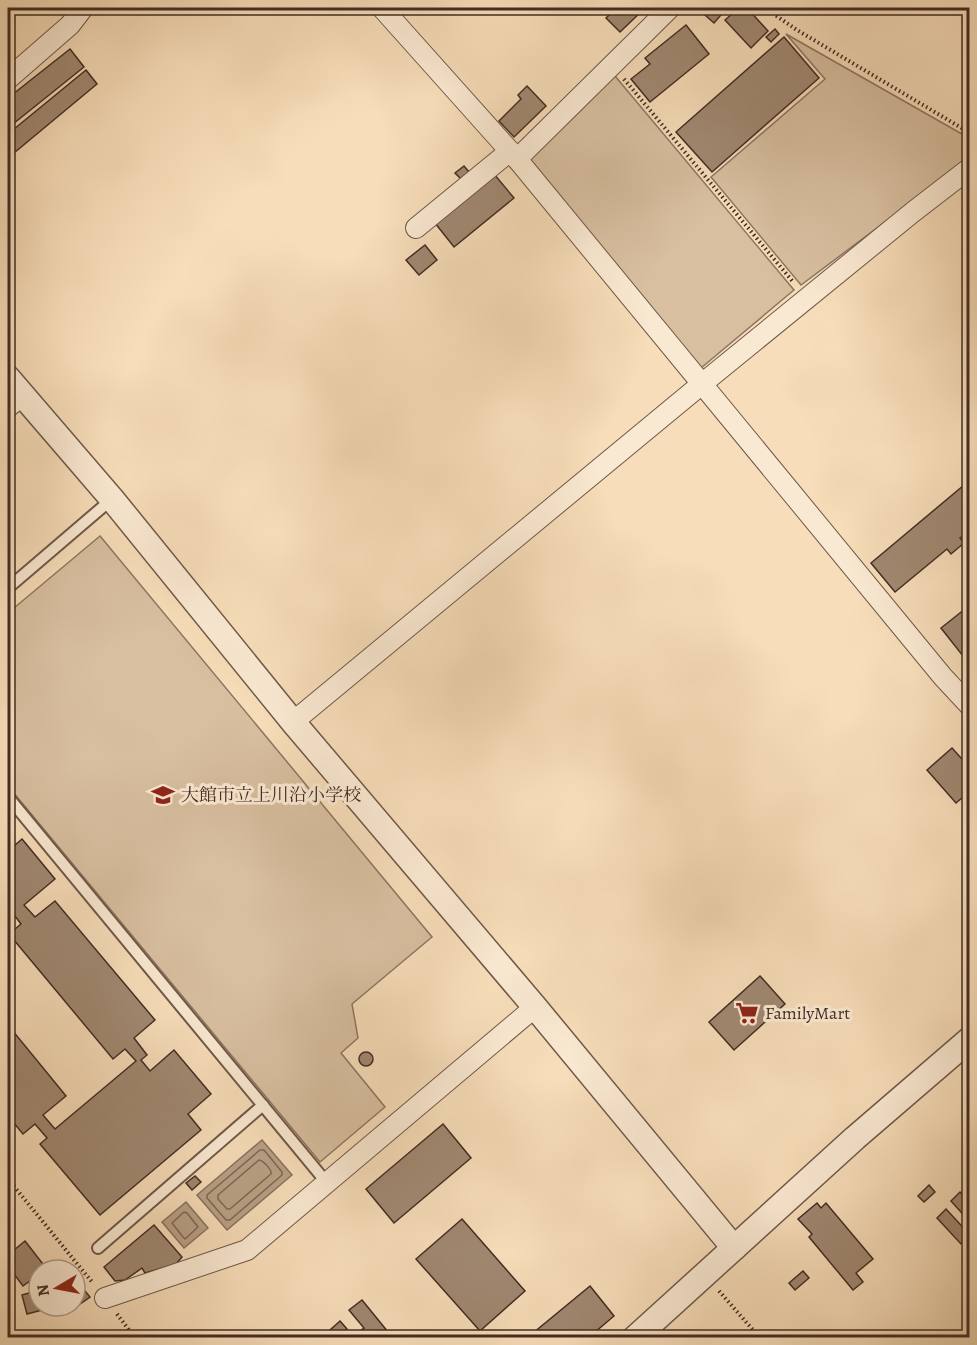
<svg xmlns="http://www.w3.org/2000/svg" width="977" height="1345" viewBox="0 0 977 1345" font-family="Alegreya,'Noto Serif JP',serif">
	<style>
		.green { fill: #d8bfa0; stroke: #8d7662; stroke-width: 1.5 }
		.water { fill: #b9a186; stroke: #89725f; stroke-width: 1.5 }
		.lines { fill: none; stroke-linecap: round; stroke-linejoin: round }
		.shore { stroke: #7e6655; stroke-width: 1.5 }
		.building { fill: #a08871; stroke: #422c24; stroke-width: 1.5 }
		.service-casing { stroke: #6f5849; stroke-width: 14 }
		.minor-casing { stroke: #6f5849; stroke-width: 22 }
		.tertiary-casing { stroke: #6f5849; stroke-width: 27 }
		.path { stroke: #422c24; stroke-width: 4; stroke-dasharray: 1.5 3; stroke-linecap: butt }
		.service { stroke: #fae9d2; stroke-width: 10 }
		.minor { stroke: #fae9d2; stroke-width: 20 }
		.tertiary { stroke: #fae9d2; stroke-width: 24 }
		.labels { text-anchor: middle; stroke-width: 6; stroke-linejoin: round; paint-order: stroke }
		.poi-label { font-size: 18px; fill: #422c24; stroke: #fae9d2; text-anchor: start }
	</style>
	<rect width="100%" height="100%" fill="#f7ddb9"/>
	<filter id="stains"><feTurbulence type="fractalNoise" baseFrequency=".00333" numOctaves="4"/><feColorMatrix values="0 0 0 0 .2 0 0 0 0 .09 0 0 0 0 .02 0 0 0 .5 -.17"/></filter>
	<radialGradient id="worn" r=".72"><stop offset=".6" stop-color="#630" stop-opacity="0"/><stop offset="1" stop-color="#630" stop-opacity=".3"/></radialGradient>
	<!-- green -->
	<g class="green">
		<path d="M 786,34 L 969,138 L 969,159 L 801,285 L 711,177 L 825,79 Z"/>
		<path d="M 615,76 L 794,290 L 701,368 L 526,159 Z"/>
		<path d="M 100,536 L 432,937 L 352,1004 L 358,1038 L 341,1053 L 385,1107 L 320,1162 L 8,786 L 8,613 Z"/>
	</g>
	<!-- water -->
	<g class="water">
		<path d="M 262,1140 L 292,1175 L 227,1230 L 197,1195 Z"/>
		<path d="M 186,1202 L 208,1228 L 184,1248 L 162,1222 Z"/>
	</g>
	<g class="lines">
		<!-- shore -->
		<g class="shore">
			<path d="M 260,1150 L 264,1150 L 282,1172 L 282,1175 L 230,1220 L 226,1220 L 207,1198 L 207,1195 Z"/>
			<path d="M 259,1160 C 264,1161 272,1170 271,1174 L 230,1209 L 227,1209 L 218,1199 L 218,1195 Z"/>
			<path d="M 184,1212 L 187,1213 L 198,1227 L 185,1239 L 183,1237 L 172,1223 Z"/>
		</g>
	</g>
	<!-- building -->
	<g class="building">
		<path d="M 616,8 L 645,8 L 620,32 L 606,18 Z"/>
		<path d="M 697,8 L 727,8 L 714,23 Z"/>
		<path d="M 739,8 L 747,8 L 768,31 L 751,48 L 725,20 Z"/>
		<path d="M 686,25 L 709,54 L 650,102 L 631,79 L 650,64 L 645,58 Z"/>
		<path d="M 775,29 L 779,34 L 771,42 L 766,37 Z"/>
		<path d="M 784,37 L 819,78 L 712,172 L 676,132 Z"/>
		<path d="M 70,49 L 84,67 L 8,128 L 8,98 Z"/>
		<path d="M 86,70 L 97,84 L 14,153 L 8,145 L 8,134 Z"/>
		<path d="M 527,86 L 546,106 L 514,137 L 499,121 L 521,99 L 518,95 Z"/>
		<path d="M 464,166 L 469,172 L 461,179 L 455,173 Z"/>
		<path d="M 494,174 L 514,198 L 454,247 L 435,223 Z"/>
		<path d="M 425,245 L 437,260 L 419,275 L 406,260 Z"/>
		<path d="M 970,480 L 970,531 L 960,538 L 964,543 L 951,554 L 947,549 L 895,592 L 871,563 Z"/>
		<path d="M 970,605 L 970,650 L 963,656 L 941,628 Z"/>
		<path d="M 952,748 L 970,768 L 970,791 L 956,803 L 927,770 Z"/>
		<path d="M 22,839 L 55,879 L 24,905 L 35,917 L 55,901 L 155,1020 L 134,1038 L 147,1055 L 141,1060 L 150,1071 L 174,1050 L 211,1094 L 188,1114 L 201,1130 L 100,1215 L 40,1144 L 47,1138 L 35,1124 L 23,1134 L 8,1116 L 8,1025 L 66,1096 L 43,1115 L 55,1129 L 136,1061 L 125,1049 L 113,1059 L 9,934 L 21,924 L 15,916 L 8,922 L 8,851 Z"/>
		<path d="M 760,976 L 785,1004 L 734,1050 L 709,1022 Z"/>
		<circle cx="366" cy="1059" r="7"/>
		<path d="M 443,1124 L 471,1158 L 394,1223 L 366,1189 Z"/>
		<path d="M 195,1176 L 201,1182 L 192,1190 L 186,1183 Z"/>
		<path d="M 929,1185 L 935,1192 L 924,1202 L 918,1196 Z"/>
		<path d="M 960,1192 L 970,1203 L 970,1222 L 951,1201 Z"/>
		<path d="M 817,1203 L 821,1208 L 826,1203 L 873,1259 L 856,1273 L 863,1282 L 853,1290 L 809,1237 L 812,1234 L 798,1219 Z"/>
		<path d="M 946,1209 L 970,1235 L 961,1244 L 937,1218 Z"/>
		<path d="M 462,1219 L 525,1291 L 480,1331 L 416,1259 Z"/>
		<path d="M 154,1225 L 182,1257 L 176,1264 L 145,1273 L 142,1268 L 125,1280 L 115,1281 L 104,1267 Z"/>
		<path d="M 25,1241 L 46,1268 L 44,1270 L 39,1270 L 39,1274 L 23,1286 L 8,1266 L 8,1255 Z"/>
		<path d="M 803,1271 L 809,1278 L 795,1290 L 789,1283 Z"/>
		<path d="M 590,1286 L 614,1316 L 588,1338 L 527,1338 Z"/>
		<path d="M 39,1290 L 39,1306 L 57,1306 L 27,1314 L 22,1295 Z"/>
		<path d="M 85,1291 L 90,1297 L 80,1304 L 75,1298 Z"/>
		<path d="M 362,1300 L 393,1338 L 354,1338 L 353,1336 L 364,1328 L 349,1310 Z"/>
		<path d="M 340,1321 L 347,1329 L 338,1338 L 321,1338 Z"/>
	</g>
	<g class="lines">
		<!-- service casing -->
		<g class="service-casing">
			<g id="service">
				<path d="M 8,588 L 112,499"/>
				<path d="M 8,797 L 327,1183"/>
				<path d="M 98,1248 L 263,1105"/>
			</g>
		</g>
		<!-- minor casing -->
		<g class="minor-casing">
			<g id="minor">
				<path d="M 382,8 L 517,159 L 943,677 L 970,706"/>
				<path d="M 8,79 L 70,25 L 83,8"/>
				<path d="M 517,159 L 670,8"/>
				<path d="M 416,228 L 510,151"/>
				<path d="M 8,407 L 22,396"/>
				<path d="M 293,722 L 703,383 L 913,212 L 970,168"/>
				<path d="M 105,1298 L 247,1250 L 535,1007"/>
			</g>
		</g>
		<!-- tertiary casing -->
		<g class="tertiary-casing">
			<g id="tertiary">
				<path d="M 8,378 L 112,499 L 293,722 L 535,1007 L 734,1248"/>
				<path d="M 635,1338 L 855,1138 L 970,1039"/>
			</g>
		</g>
		<!-- path -->
		<g class="path">
			<path d="M 765,8 L 797,30 L 970,133"/>
			<path d="M 624,79 L 794,283"/>
			<path d="M 8,1179 L 92,1282"/>
			<path d="M 719,1291 L 760,1338"/>
			<path d="M 117,1314 L 135,1338"/>
		</g>
		<!-- service -->
		<use href="#service" class="service"/>
		<!-- minor -->
		<use href="#minor" class="minor"/>
		<!-- tertiary -->
		<use href="#tertiary" class="tertiary"/>
	</g>
	<!-- icons -->
	<defs>
		<g id="school-bare" transform="scale(1.8)"><path d="M0-5L7-2L0 1L-7-2ZM-4 1L0 2.5L4 1V4Q0 6-4 4Z" fill="#8f2418" stroke="#fae9d2" stroke-width="2.5" paint-order="stroke"/></g>
		<g id="supermarket-bare" transform="scale(1.8)"><path d="M-6-5.5h2.5l.6 2H6L4.5 2H-2.5L-4.4-4H-6ZM-1.5 3.2a1.3 1.3 0 1 0 .1 0ZM3 3.2a1.3 1.3 0 1 0 .1 0Z" fill="#8f2418" stroke="#fae9d2" stroke-width="2.5" paint-order="stroke"/></g>
	</defs>
	<g fill-rule="evenodd">
		<use href="#school-bare" x="163" y="795"/>
		<use href="#supermarket-bare" x="747" y="1013"/>
	</g>
	<g class="labels">
		<!-- poi labels -->
		<g class="poi-label">
			<text x="181" y="801">大館市立上川沿小学校</text>
			<text x="765" y="1019">FamilyMart</text>
		</g>
	</g>
	<!-- margin -->
	<rect width="977" height="1345" fill="none" stroke="#f7ddb9" stroke-width="30"/>
	<rect x="9" y="9" width="959" height="1327" fill="none" stroke="#422c24" stroke-width="3"/>
	<rect x="15" y="15" width="947" height="1315" fill="none" stroke="#422c24" stroke-width="1.5"/>
	<!-- north arrow -->
	<g transform="translate(57 1288) rotate(260)"><circle r="28" fill="#fae9d2" stroke="#b09d8c" stroke-width="1.5"/>
	<path d="M0-4.5L10 22L0 15L-10 22Z" fill="#8f2418"/>
	<text y="-9" font-size="16" font-weight="bold" text-anchor="middle" fill="#422c24">N</text>
	</g>
	<rect width="100%" height="100%" filter="url(#stains)"/>
	<rect width="100%" height="100%" fill="url(#worn)"/>
</svg>
